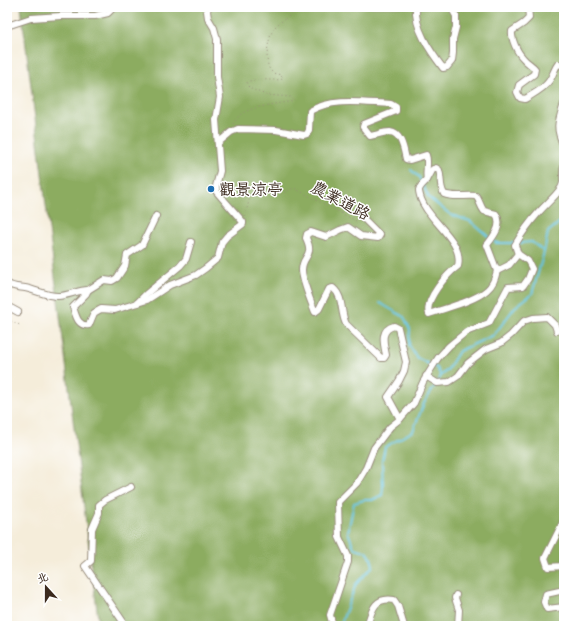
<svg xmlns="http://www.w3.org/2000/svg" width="571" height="633" viewBox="0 0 571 633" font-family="Caveat,'LXGW WenKai TC',sans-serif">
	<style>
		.forest { fill: #8cac61; stroke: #646b40 }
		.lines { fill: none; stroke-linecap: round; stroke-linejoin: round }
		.stream { stroke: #63c5e1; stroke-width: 2 }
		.minor-casing { stroke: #988c7c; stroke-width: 8 }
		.path { stroke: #988c7c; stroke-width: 1; stroke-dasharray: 1 3; stroke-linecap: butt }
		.minor { stroke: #fff; stroke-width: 6 }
		.poi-dot { fill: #1f6fb2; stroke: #fff; stroke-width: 1.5 }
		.labels { text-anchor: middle; stroke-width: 3; stroke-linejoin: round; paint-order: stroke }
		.poi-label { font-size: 16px; fill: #3b2a1e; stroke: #fff; text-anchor: start }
		.street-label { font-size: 16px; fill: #3b2a1e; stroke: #fff }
	</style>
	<rect width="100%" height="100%" fill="#fff"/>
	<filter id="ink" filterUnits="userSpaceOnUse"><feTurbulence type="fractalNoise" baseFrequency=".025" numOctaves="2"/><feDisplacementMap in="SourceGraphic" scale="8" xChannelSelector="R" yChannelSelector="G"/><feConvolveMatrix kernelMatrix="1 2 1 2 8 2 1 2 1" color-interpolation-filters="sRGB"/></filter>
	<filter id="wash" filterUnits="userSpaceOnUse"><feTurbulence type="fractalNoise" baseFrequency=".012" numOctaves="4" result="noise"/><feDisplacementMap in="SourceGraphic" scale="16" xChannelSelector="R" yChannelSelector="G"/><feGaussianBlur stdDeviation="0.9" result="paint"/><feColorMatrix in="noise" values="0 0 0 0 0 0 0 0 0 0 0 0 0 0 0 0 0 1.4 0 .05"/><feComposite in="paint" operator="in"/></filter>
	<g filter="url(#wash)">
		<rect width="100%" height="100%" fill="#f5edda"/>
		<!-- forest -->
		<path class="forest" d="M 21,7 L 564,7 L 564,626 L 99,626 Z"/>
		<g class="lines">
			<!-- stream -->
			<g class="stream">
				<path d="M 411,170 L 419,177 L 429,198 L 451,215 L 470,221 L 496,243 L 514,243"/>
				<path d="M 544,252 L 548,232 L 561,221 L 564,215"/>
				<path d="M 380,303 L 404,317 L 410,329 L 409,345 L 417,358 L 437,368 L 441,376"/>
				<path d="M 340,626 L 356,584 L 373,566 C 370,551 367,551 354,548 L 348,532 L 354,503 L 364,500 L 372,500 L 382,495 L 383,487 L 382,461 L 385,447 L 413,431 L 424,403 L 441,376 L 448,369 L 459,351 L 494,335 L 515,307 L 532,294 L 544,252 L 532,242 L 519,243"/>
			</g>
		</g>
	</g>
	<g filter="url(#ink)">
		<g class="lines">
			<!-- minor casing -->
			<g class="minor-casing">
				<g id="minor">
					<path d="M 416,7 C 414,28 430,51 443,68 L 447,67 L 452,61 L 453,53 L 453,39 L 456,27 L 456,16 L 451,7"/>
					<path d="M 528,7 L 529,18 L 524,23 L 512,31 C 511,39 517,52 523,58 C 527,63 532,65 535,69 L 534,74 L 519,85 L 517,92 L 520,98 L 525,99 C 533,94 544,89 549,81 C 553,76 554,69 558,64 L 562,65 L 564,67"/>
					<path d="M 7,26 L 31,18 L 61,16 L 95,16 L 108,13 L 114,7"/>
					<path d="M 564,104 C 558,122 555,128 564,146"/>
					<path d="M 218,143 L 231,132 L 238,129 L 276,130 L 304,135 L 307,134 L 309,130 L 310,111 C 333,97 365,103 391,104 L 396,107 L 396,111 L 364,124 L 363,127 L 370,136 C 376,135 384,132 390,132 C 402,133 404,151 406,159 L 410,160 L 426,155 C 429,163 425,171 427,180 L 433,169 L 436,168 L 439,170 C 442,180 439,185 444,194 C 453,198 465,195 476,196 C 480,201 480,206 484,211 L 496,214 C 503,225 494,236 487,245 L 497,271"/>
					<path d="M 427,180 C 424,183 420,186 419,190 C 419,193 420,196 421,199 C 429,222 464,240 458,266 C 447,274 424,300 429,314 C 445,308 475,301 487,290 C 493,285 495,279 497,271 L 509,265 L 518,254"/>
					<path d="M 364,219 L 380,235 L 378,238 L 361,236 L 348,227 L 340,230 L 326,237 L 311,232 L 307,234 L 306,238 C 315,257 302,255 302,270 C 302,280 311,302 315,312 L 319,309 L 329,289 L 333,288 C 344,297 340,312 346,324 L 381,358 L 384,358 L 386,355 C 384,344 379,330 394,326 L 398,328 L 406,362 L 404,371 L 399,381 L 388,397 L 400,419"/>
					<path d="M 7,283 C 11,287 19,287 25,288 C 36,290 46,296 58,296 C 68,296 78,290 88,290 L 86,294 L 73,307 C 76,316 78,327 89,325 L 94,313 L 101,309 L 115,310 L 147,300 L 170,285 L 196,275 L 206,268 L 218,258 L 222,242 L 227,236 L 243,224 L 243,222 L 216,191 L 216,186 L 220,171 L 216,120 L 220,97 L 217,77 L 217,39 L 214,28 L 208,18 L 207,11 L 208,7"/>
					<path d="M 88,290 L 104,280 L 112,281 L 117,278 L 125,266 L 127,255 L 142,245 L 156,216"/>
					<path d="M 137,303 L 146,294 L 180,266 L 186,259 L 191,242"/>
					<path d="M 7,306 L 18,312"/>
					<path d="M 426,376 L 437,383 L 449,382 L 458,376 L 468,363 L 486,349 L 501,343 L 511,335 L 524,321 L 533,318 L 547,317 L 555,325 L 557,331"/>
					<path d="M 564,520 L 545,558 L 548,567 L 564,566"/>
					<path d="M 564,590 L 546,594 L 544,602 L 547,609 L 564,607"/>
					<path d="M 456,595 L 455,598 L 459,610 L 458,626"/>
					<path d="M 126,626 L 85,566 L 91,561 L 92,529 L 99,513 L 99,505 L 105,500 L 131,487"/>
					<path d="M 333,626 L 330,615 L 348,562 L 348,556 L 339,537 L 338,502 L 357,483 L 366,468 L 374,448 L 390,427 L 400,419 L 414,403 L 423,382 L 438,358 L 449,346 L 466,332 L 489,323 L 508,287 L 523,286 L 528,279 L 532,269 L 528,261 L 518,254 L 515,245 C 522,233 530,222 539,212 C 546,204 555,197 561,188 C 566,181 561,175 564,167"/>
					<path d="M 367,626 C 372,610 374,597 394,600 L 398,606 L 404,626"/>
				</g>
			</g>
			<!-- path -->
			<g class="path">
				<path d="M 233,124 C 235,121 237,118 239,116 C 249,106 278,104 293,101 L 293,99 L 291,97 L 266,95 L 249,88 L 247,82 C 260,77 269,82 283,79 L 281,75 C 278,74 274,74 272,72 C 263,65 268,37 274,28 C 278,23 295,12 301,7"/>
				<path d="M 245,216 L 250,197 L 266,190 L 280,194 L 294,188 L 358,222"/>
				<path d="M 7,320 L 20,325"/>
			</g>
			<!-- minor -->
			<use href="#minor" class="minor"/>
		</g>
	</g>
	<!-- markers -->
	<circle class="poi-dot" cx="211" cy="189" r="4"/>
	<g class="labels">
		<!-- poi labels -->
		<g class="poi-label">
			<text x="219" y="195">觀景涼亭</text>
		</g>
		<!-- street labels -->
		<g class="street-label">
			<text transform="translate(341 200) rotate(28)" y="6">農業道路</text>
		</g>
	</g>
	<!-- margin -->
	<rect width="571" height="633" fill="none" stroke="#fff" stroke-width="24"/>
	<!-- north arrow -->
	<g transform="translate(46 587) rotate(339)" stroke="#ffffff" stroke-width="3" paint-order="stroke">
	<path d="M0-3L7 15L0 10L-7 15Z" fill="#3b2a1e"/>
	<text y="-6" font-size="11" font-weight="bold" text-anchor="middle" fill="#3b2a1e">北</text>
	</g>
</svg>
